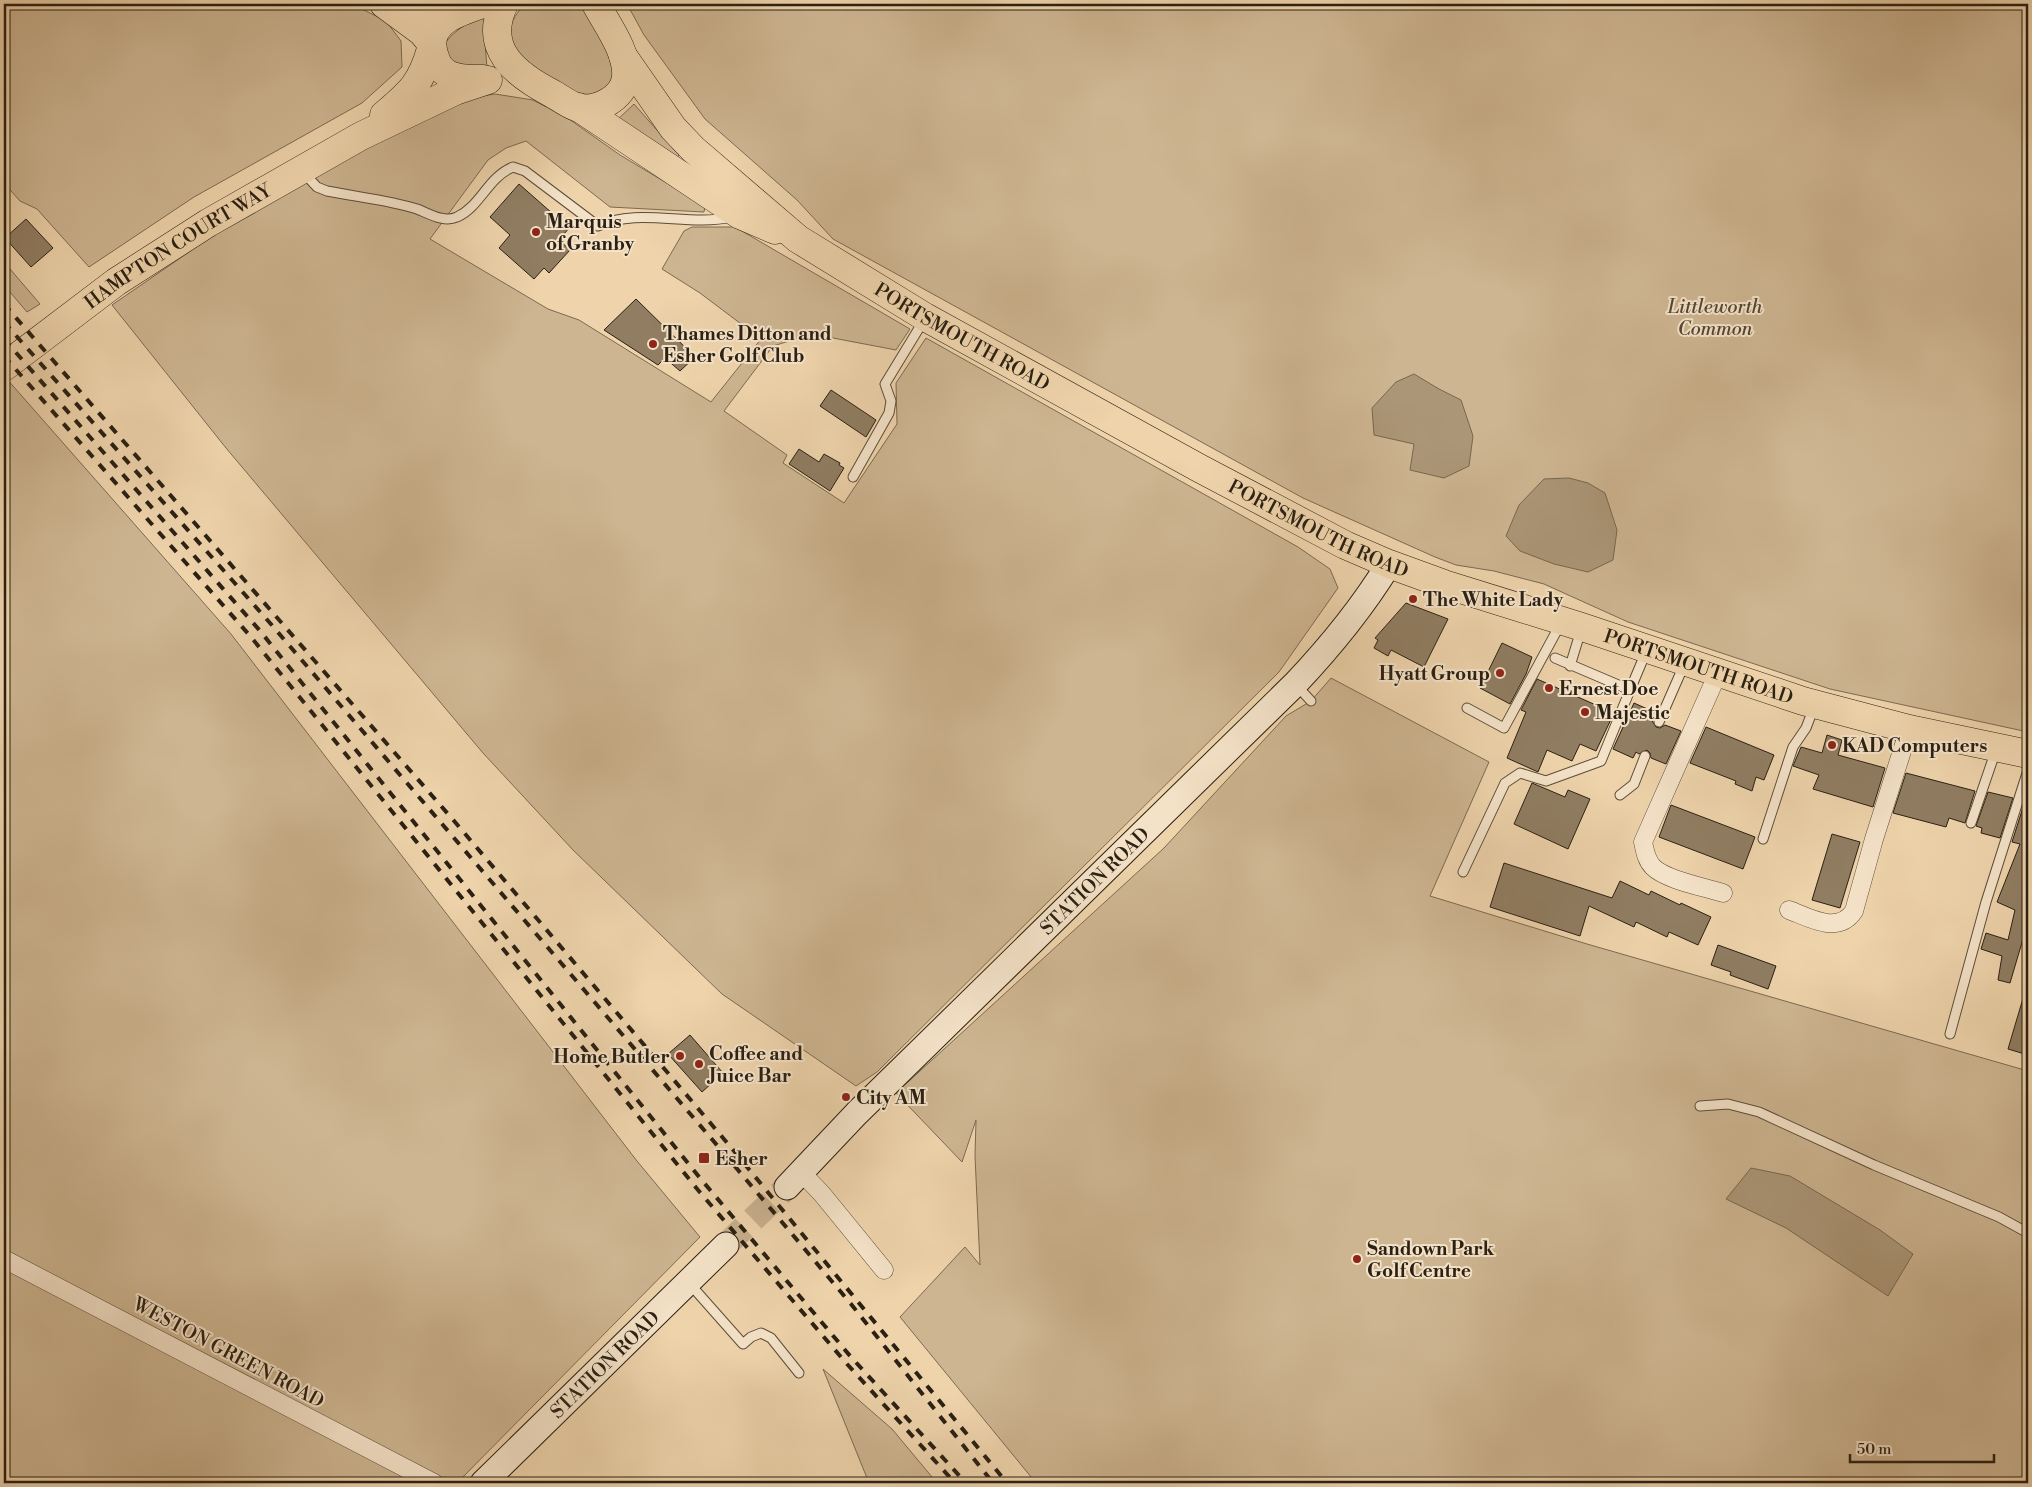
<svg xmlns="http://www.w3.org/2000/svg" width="2032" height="1487" viewBox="0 0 2032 1487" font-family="'Libre Bodoni',serif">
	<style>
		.green { fill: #cdb591; stroke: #7c6a52 }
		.water { fill: #ab9677; stroke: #77674f }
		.building { fill: #907d62; stroke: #2a2013 }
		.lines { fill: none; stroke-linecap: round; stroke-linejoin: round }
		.secondary-tunnel { stroke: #c7af8d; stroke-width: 25; stroke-dasharray: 25 12; stroke-linecap: butt }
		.service-casing { stroke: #5b4d39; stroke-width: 11 }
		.minor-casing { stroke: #5b4d39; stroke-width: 19 }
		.secondary-casing { stroke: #2a2013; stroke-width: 27 }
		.primary-casing { stroke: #2a2013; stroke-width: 29 }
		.trunk-casing { stroke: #2a2013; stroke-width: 29 }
		.service { stroke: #f4e2c8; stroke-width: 9 }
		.minor { stroke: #f4e2c8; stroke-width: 18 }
		.secondary { stroke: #f4e2c8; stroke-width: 25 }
		.primary { stroke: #eed3ab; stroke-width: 28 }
		.trunk { stroke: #eed3ab; stroke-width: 28 }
		.rail { stroke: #2a2013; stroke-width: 4; stroke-dasharray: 9 9; stroke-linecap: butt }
		.poi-dot { fill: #8f2418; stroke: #f4e2c8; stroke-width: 2 }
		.labels { text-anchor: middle; stroke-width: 4; stroke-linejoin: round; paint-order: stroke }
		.poi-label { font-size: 19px; font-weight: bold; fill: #2a2013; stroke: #f4e2c8; text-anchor: start }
		.street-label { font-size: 19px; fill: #2a2013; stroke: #f4e2c8 }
		.park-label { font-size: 19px; font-style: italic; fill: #534532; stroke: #f4e2c8 }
	</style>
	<rect width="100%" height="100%" fill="#eed3ab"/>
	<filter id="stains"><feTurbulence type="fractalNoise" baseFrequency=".004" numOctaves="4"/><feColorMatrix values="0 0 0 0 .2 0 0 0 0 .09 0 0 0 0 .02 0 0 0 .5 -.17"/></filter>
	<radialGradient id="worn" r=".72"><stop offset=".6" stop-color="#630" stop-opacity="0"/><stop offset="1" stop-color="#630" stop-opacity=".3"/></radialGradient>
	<!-- green -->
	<g class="green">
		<path d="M 4,4 L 352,4 L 386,21 L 401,41 L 402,67 L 362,103 L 194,197 L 89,267 L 37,209 L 20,201 L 4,183 Z"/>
		<path d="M 525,4 L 583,4 C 591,22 611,51 613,70 C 613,77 610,83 606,87 C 586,111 538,70 519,57 C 503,37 509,21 525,4 Z"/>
		<path d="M 627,4 L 2028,4 L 2028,732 L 1830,689 L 1628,622 L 1544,584 L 1494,571 L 1456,565 L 1435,557 L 1303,498 L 833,239 L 797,200 L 705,119 L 644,35 Z"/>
		<path d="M 488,14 L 484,30 L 487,68 L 449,63 L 445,43 C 457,28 470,21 488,14 Z"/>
		<path d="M 495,94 L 533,100 L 569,119 L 620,155 L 705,206 L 704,212 L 610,207 L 526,141 L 506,148 L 488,160 L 430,239 L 548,309 L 579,320 L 711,402 L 761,339 L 700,293 L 662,269 L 684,231 L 692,227 L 735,227 L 910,329 L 896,350 L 812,334 L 773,346 L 724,411 L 787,455 L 783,463 L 844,503 L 897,424 L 896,383 L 926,338 L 1298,547 L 1330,569 L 1338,588 L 1279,672 L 877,1072 L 856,1086 L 722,994 L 573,850 L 483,753 L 226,448 L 112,305 L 237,219 L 340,162 L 459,100 Z"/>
		<path d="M 634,104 L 679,155 L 677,158 L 617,120 Z"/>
		<path d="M 4,262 L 40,304 L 27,312 L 4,285 Z"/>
		<path d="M 6,378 L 231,634 L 637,1161 L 700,1237 L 457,1483 L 4,1483 L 4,380 Z"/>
		<path d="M 1331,678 L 1489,762 L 1430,896 L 1587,944 L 2028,1071 L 2028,1483 L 1036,1483 L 900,1317 L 965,1247 L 980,1265 L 975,1156 L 976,1120 L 962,1162 L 896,1093 L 1164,848 L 1286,716 L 1311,701 Z"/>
		<path d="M 823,1369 L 892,1429 L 937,1483 L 869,1483 Z"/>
	</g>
	<!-- water -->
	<g class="water">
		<path d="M 1414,374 L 1439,389 L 1461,400 L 1473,436 L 1469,466 L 1444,478 L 1410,470 L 1414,444 L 1374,435 L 1372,408 L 1396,382 Z"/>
		<path d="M 1569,478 L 1588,483 L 1605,493 L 1617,530 L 1613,560 L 1588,572 L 1554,564 L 1520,551 L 1506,536 L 1519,505 L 1544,479 Z"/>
		<path d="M 1751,1168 L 1790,1176 L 1880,1230 L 1913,1254 L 1888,1296 L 1786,1228 L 1726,1199 Z"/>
	</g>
	<!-- building -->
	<g class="building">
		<path d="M 519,184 L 569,228 L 559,240 L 570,250 L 549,273 L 544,268 L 534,279 L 499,248 L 510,235 L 490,217 Z"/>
		<path d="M 26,219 L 53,248 L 31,267 L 5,238 Z"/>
		<path d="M 636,299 L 695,357 L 680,371 L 665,358 L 658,365 L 604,330 Z"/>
		<path d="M 831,390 L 876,420 L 866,437 L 820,406 Z"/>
		<path d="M 799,449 L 819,462 L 824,454 L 840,463 L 839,465 L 844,468 L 830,491 L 789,464 Z"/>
		<path d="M 1406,603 L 1448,619 L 1424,667 L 1391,650 L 1388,656 L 1374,648 L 1378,640 L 1375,638 Z"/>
		<path d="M 1502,643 L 1532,657 L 1526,674 L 1510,704 L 1480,688 Z"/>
		<path d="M 1537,679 L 1614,713 L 1596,751 L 1580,744 L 1572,761 L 1547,750 L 1538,772 L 1507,758 L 1526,712 L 1521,710 Z"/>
		<path d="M 1634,703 L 1654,712 L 1651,719 L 1656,727 L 1660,728 L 1665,725 L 1681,731 L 1666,764 L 1651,758 L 1650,753 L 1647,750 L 1639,754 L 1636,752 L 1633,758 L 1613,749 Z"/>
		<path d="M 1706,727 L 1774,755 L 1764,780 L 1756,777 L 1752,791 L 1735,784 L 1736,781 L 1690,763 Z"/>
		<path d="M 1827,735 L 1842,740 L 1838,755 L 1885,768 L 1873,807 L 1813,789 L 1819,775 L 1793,766 L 1801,747 L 1822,753 Z"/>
		<path d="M 1906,773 L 1975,791 L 1965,823 L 1949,818 L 1946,827 L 1893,813 Z"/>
		<path d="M 1532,783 L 1565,797 L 1568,790 L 1590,799 L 1568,849 L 1514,824 Z"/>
		<path d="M 1988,792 L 2013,798 L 2000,838 L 1981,833 L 1982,828 L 1976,826 Z"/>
		<path d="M 2025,801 L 2028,802 L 2028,922 L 2010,983 L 1998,980 L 2002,956 L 1981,949 L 1986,933 L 2008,940 L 2015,910 L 1997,902 L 2020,844 L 2012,842 Z"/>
		<path d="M 1671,805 L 1755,837 L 1743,869 L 1659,837 Z"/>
		<path d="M 1832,834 L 1860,842 L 1840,908 L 1812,900 Z"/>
		<path d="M 1504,863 L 1612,898 L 1620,881 L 1649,895 L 1651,891 L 1680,905 L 1681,903 L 1711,917 L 1698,945 L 1669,932 L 1667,937 L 1636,922 L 1634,927 L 1589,906 L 1580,936 L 1490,907 Z"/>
		<path d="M 1718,945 L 1776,966 L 1768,989 L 1730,975 L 1731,972 L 1711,965 Z"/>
		<path d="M 2024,995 L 2028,996 L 2028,1055 L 2008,1049 Z"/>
		<path d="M 690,1035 L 723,1073 L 702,1092 L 668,1054 Z"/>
	</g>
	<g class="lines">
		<!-- secondary-tunnel -->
		<path class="secondary-tunnel" d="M 726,1245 L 787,1187"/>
		<!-- service casing -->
		<g class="service-casing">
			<g id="service">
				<path d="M 303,172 L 317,187 L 327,191 C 357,197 389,200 417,209 C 430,214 444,223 457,217 C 480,207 488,177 513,167 L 525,171 L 598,226 C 639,207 688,227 732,217"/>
				<path d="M 853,477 L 889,413 L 891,401 L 885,384 L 924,320"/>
				<path d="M 1555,658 L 1630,690 L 1646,652"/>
				<path d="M 1570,666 L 1581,630"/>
				<path d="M 1297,686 L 1311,701"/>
				<path d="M 1467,708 L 1504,728 L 1561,623"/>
				<path d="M 1659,722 L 1684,665"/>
				<path d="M 1620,795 L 1634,784 L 1645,756"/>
				<path d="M 1971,823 L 1996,750"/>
				<path d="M 1763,839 L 1793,747 L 1806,728 L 1814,707"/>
				<path d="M 1463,872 L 1505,783 L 1520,773 L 1546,781 L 1601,761 L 1630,690"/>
				<path d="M 1950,1034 L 1986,902 L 2028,770"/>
				<path d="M 1700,1106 L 1728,1104 L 1759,1112 L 1874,1165 L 1999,1217 L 2028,1233"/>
				<path d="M 689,1283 L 743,1344 L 751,1337 L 761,1333 L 771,1338 L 799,1373"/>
			</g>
		</g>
		<!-- minor casing -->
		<g class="minor-casing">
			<g id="minor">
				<path d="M 1718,673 L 1643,842 C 1645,851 1646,860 1653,867 C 1666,880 1704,887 1723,893"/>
				<path d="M 1789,910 C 1810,918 1838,935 1854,911 L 1874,839 L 1909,729"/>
				<path d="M 801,1172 L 822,1194 L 884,1270"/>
				<path d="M 4,1259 L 434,1483"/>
			</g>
		</g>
		<!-- secondary casing -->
		<g class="secondary-casing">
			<g id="secondary">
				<path id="s1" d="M 787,1187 L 857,1113 L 1295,684 C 1330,647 1362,608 1389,564"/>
				<path id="s2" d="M 483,1483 L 726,1245"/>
			</g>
		</g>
		<!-- primary casing -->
		<g class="primary-casing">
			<g id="primary">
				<path d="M 384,4 L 422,32 L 431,43"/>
				<path d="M 417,4 L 457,12"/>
				<path id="s3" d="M 623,56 L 673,128 L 693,149 L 798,239 L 925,317 L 1199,468 L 1345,545 L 1389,564 L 1444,584 L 1582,627 L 1803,701 L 1909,729 L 2028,754"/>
				<path d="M 578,107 L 740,215 L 775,230"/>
			</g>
		</g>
		<!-- trunk casing -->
		<g class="trunk-casing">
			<g id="trunk">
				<path d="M 483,4 C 455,13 421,24 436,60 C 439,69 447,75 456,77 C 464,79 475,79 483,79"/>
				<path d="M 504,4 C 482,49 516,75 553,94 C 560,98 568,104 576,107 C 596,113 624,98 626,77 C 628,52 607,25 596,4"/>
				<path d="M 384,115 C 411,92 421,84 431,49"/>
				<path id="s4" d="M 4,367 L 116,282 L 208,223 L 361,136 L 455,91 L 488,80"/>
			</g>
		</g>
		<!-- service -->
		<use href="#service" class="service"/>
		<!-- minor -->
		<use href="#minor" class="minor"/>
		<!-- secondary -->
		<use href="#secondary" class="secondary"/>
		<!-- primary -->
		<use href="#primary" class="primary"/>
		<!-- trunk -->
		<use href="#trunk" class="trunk"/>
		<!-- rail -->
		<g class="rail">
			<path d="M 4,304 L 455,822 L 729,1145 L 1007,1483"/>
			<path d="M 4,322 L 270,623 L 722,1151 L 851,1304 L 993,1483"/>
			<path d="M 4,339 L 261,632 L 700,1178 L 851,1357 L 966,1483"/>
			<path d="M 4,356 L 251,637 L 698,1190 L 847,1364 L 955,1483"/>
		</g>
	</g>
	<!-- markers -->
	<g class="poi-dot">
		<circle cx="536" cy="232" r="5"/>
		<circle cx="653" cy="344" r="5"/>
		<circle cx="1413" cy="599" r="5"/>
		<circle cx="1500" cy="673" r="5"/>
		<circle cx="1549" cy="688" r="5"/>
		<circle cx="1585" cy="712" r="5"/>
		<circle cx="1832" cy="745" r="5"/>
		<circle cx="680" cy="1056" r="5"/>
		<circle cx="699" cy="1064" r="5"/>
		<circle cx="846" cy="1097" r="5"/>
		<rect x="698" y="1152" width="12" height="12" rx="2.5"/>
		<circle cx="1357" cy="1259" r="5"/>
	</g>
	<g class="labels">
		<!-- poi labels -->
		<g class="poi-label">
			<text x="546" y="228">Marquis<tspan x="546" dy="22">of Granby</tspan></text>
			<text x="663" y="340">Thames Ditton and<tspan x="663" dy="22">Esher Golf Club</tspan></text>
			<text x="1423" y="606">The White Lady</text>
			<text x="1490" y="680" text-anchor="end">Hyatt Group</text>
			<text x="1559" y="695">Ernest Doe</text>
			<text x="1595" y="719">Majestic</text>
			<text x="1842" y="752">KAD Computers</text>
			<text x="709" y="1060">Coffee and<tspan x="709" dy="22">Juice Bar</tspan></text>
			<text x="670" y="1063" text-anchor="end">Home Butler</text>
			<text x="856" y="1104">City AM</text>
			<text x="715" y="1165">Esher</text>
			<text x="1367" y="1255">Sandown Park<tspan x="1367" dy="22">Golf Centre</tspan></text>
		</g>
		<!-- street labels -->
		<g class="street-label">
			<text dy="7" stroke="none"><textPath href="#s4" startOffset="212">HAMPTON COURT WAY</textPath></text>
			<text dy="7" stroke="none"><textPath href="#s3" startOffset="446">PORTSMOUTH ROAD</textPath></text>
			<text dy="7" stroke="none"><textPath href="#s3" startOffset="851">PORTSMOUTH ROAD</textPath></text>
			<text dy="7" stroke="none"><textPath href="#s3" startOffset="1256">PORTSMOUTH ROAD</textPath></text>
			<text dy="7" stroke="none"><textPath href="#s1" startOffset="434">STATION ROAD</textPath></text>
			<text transform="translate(229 1352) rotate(28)" y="7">WESTON GREEN ROAD</text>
			<text dy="7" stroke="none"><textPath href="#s2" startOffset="170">STATION ROAD</textPath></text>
		</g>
		<!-- park labels -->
		<g class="park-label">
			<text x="1715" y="313">Littleworth<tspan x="1715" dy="22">Common</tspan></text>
		</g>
	</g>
	<!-- margin -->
	<rect width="2032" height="1487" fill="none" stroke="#eed3ab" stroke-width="20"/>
	<rect x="5" y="5" width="2022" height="1477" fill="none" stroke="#2a2013" stroke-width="2.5"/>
	<rect x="10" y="10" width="2012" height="1467" fill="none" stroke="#2a2013"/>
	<!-- scale -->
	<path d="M1850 1454v8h144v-8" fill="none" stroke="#2a2013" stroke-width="2.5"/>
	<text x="1857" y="1454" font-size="15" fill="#2a2013" stroke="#f4e2c8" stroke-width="4" paint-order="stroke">50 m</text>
	<rect width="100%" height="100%" filter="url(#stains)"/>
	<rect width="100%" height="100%" fill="url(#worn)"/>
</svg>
